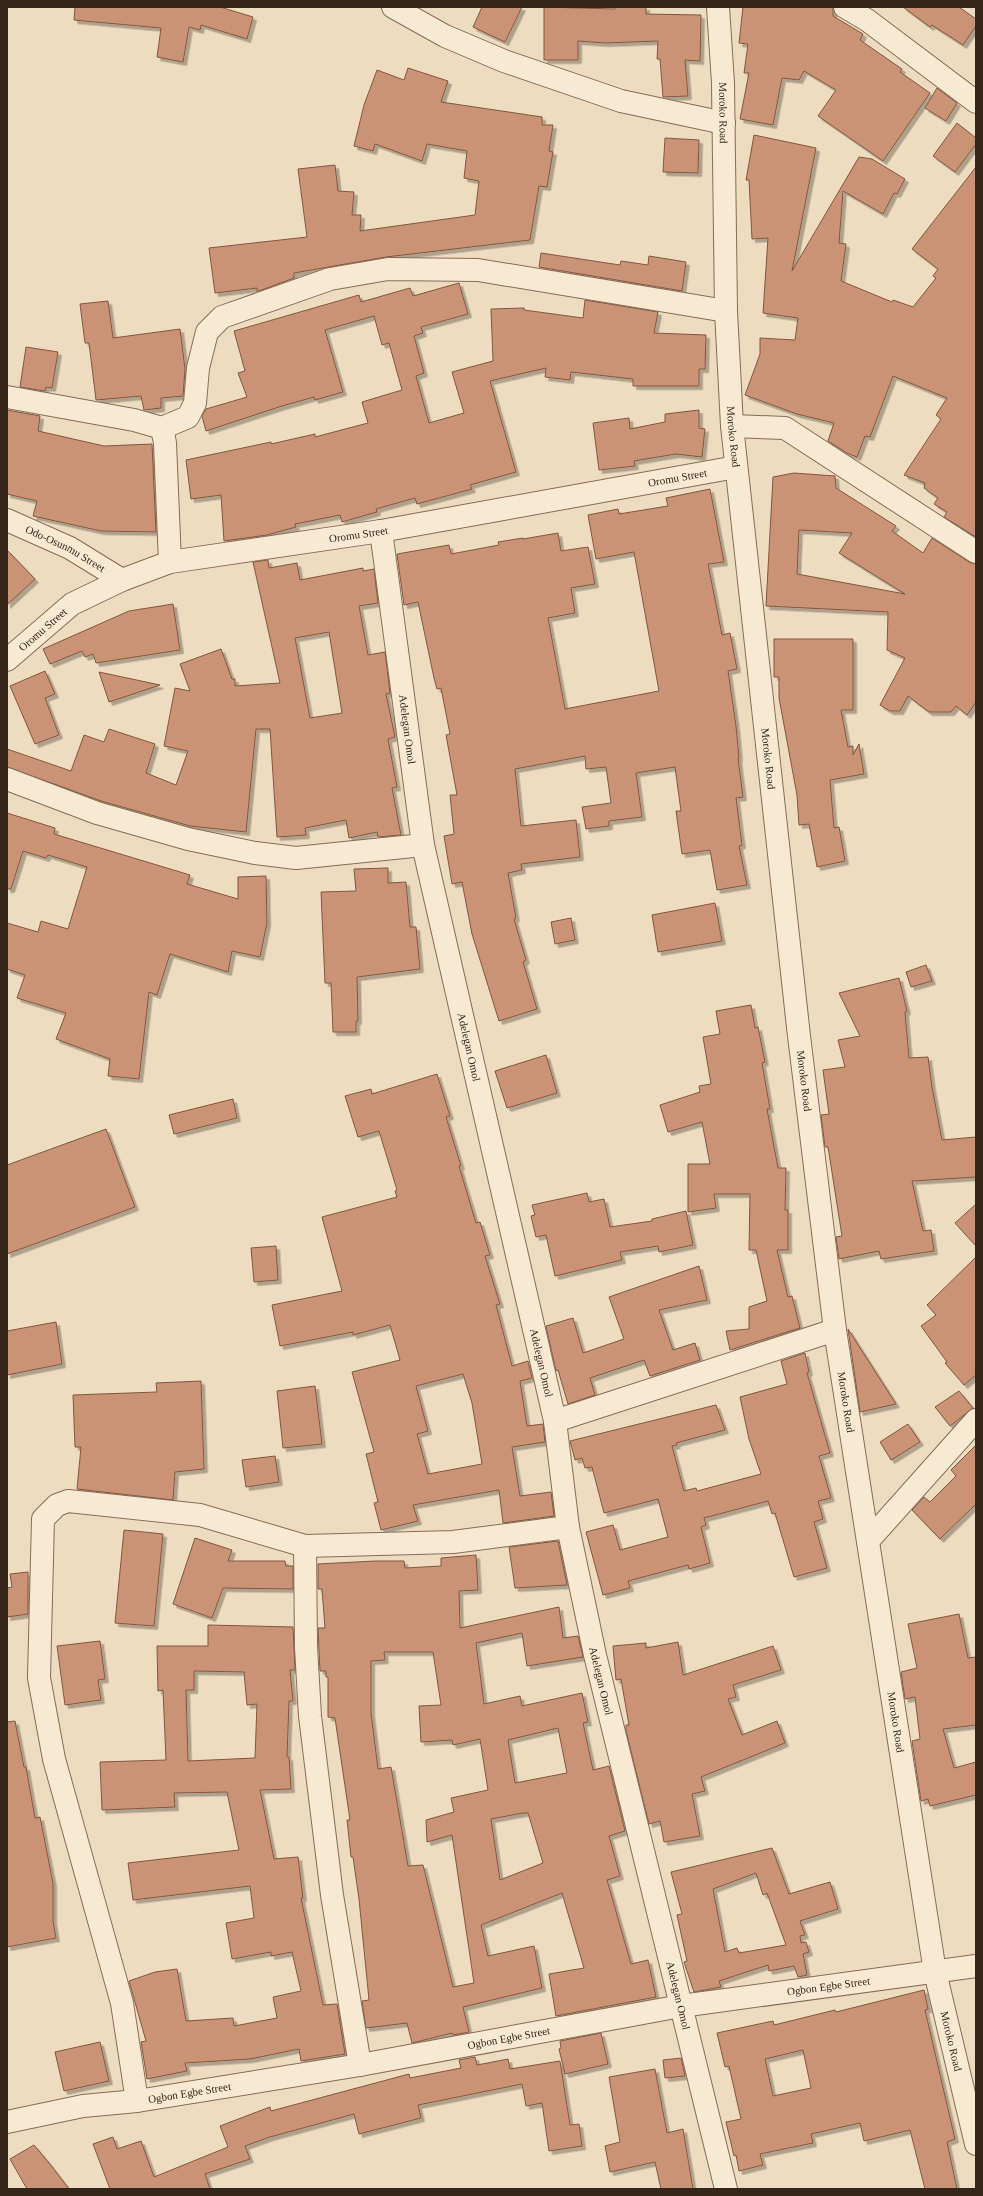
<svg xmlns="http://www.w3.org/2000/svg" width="983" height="2196" viewBox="0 0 983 2196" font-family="'Times New Roman',serif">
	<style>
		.building { fill: #ca9376; stroke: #84553e; fill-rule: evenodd; filter: url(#shadow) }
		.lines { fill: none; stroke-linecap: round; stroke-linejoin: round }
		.minor-casing { stroke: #856d58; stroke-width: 24 }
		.minor { stroke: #f8ead2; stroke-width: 22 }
		.labels { text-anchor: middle; stroke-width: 3; stroke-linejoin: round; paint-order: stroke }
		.street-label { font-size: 11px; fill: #35261c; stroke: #f4e7cf }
	</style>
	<defs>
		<filter id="shadow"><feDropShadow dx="3.5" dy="3.5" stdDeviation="0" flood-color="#0004"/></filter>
	</defs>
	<rect width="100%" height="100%" fill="#eddcbf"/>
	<!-- building -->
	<g class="building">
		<path d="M 75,7 L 220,7 L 253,17 L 247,39 L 201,25 L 200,30 L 189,27 L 183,62 L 157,57 L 161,28 L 74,20 Z"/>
		<path d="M 482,7 L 522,7 L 505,42 L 473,27 Z"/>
		<path d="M 544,7 L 615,9 L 615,7 L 646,7 L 646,14 L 701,15 L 700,61 L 685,60 L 688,96 L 663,97 L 660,59 L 657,59 L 658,41 L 605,43 L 578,41 L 578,60 L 544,60 Z"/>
		<path d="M 743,7 L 833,7 L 833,16 L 863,34 L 860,40 L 902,69 L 900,72 L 930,93 L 883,161 L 818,116 L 836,90 L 804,71 L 799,80 L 782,78 L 773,125 L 740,119 L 749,73 L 744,73 L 748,44 L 739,43 Z"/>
		<path d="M 903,7 L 959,7 L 976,19 L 976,26 L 963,45 L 932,25 L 930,27 Z"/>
		<path d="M 408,68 L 448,81 L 441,102 L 542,117 L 542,125 L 553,125 L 549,151 L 553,152 L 547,187 L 539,186 L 530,240 L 386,257 L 294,273 L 294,278 L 259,291 L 257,291 L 257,288 L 215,293 L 209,248 L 307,237 L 298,169 L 335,165 L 338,191 L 354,192 L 352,215 L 361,215 L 360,231 L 475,215 L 479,181 L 464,178 L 467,151 L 427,144 L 422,161 L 375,144 L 373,151 L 354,146 L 364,105 L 377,70 L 404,80 Z"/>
		<path d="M 937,88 L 957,103 L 946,121 L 925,108 Z"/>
		<path d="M 957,123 L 976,138 L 976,144 L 955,172 L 933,156 Z"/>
		<path d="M 754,135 L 816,148 L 792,271 L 859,157 L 872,159 L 905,179 L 897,194 L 894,193 L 883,214 L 843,191 L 839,243 L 846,244 L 841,281 L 892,302 L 893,300 L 913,307 L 936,278 L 933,276 L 938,269 L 912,249 L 976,167 L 976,537 L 944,517 L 947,512 L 934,504 L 938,498 L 924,488 L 925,483 L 904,475 L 941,419 L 936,415 L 947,398 L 893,376 L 870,437 L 865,436 L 857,457 L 847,453 L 828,441 L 834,423 L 797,414 L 745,395 L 760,354 L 760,338 L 795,340 L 798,318 L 763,313 L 768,238 L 752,239 L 749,180 L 746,180 Z"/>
		<path d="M 665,138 L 699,140 L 698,173 L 663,172 Z"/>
		<path d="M 541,253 L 620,265 L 621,261 L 648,265 L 649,256 L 686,262 L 682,291 L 539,267 Z"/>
		<path d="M 459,283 L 468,314 L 421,327 L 423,333 L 414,336 L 424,373 L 416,376 L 429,423 L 464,413 L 452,372 L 493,361 L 491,309 L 524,308 L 524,310 L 583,318 L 585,300 L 658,312 L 654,333 L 706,335 L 705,369 L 699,369 L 699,386 L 633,386 L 633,379 L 571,372 L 570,380 L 545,377 L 546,368 L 490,381 L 516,472 L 470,485 L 472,489 L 417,504 L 415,498 L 376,509 L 377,512 L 342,522 L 340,515 L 295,524 L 296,527 L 267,535 L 224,541 L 221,495 L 191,499 L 186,460 L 271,442 L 271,444 L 315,434 L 315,437 L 368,423 L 362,402 L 402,390 L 389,343 L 382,345 L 374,316 L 325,330 L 343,392 L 315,400 L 314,397 L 282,406 L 206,431 L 202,416 L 206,409 L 247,397 L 238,373 L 245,371 L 234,331 L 359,295 L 361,302 L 410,288 L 413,296 Z"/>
		<path d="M 108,301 L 113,338 L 180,329 L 185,369 L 183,396 L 161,398 L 161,408 L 144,410 L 141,396 L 96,400 L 89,343 L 85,343 L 80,304 Z"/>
		<path d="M 26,347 L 58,352 L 52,388 L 46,387 L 45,391 L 20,387 Z"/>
		<path d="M 7,410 L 40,416 L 38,431 L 104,446 L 152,444 L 156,532 L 101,531 L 33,516 L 37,501 L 7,494 Z"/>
		<path d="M 699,410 L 699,428 L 705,429 L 702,457 L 676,454 L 634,461 L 635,466 L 599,470 L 593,423 L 629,418 L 630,429 L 665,422 L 665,414 Z"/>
		<path d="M 794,473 L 835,476 L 836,488 L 896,526 L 892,531 L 923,553 L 932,538 L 969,562 L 976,564 L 976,702 L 967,715 L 956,706 L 951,712 L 929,712 L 908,696 L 900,711 L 890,711 L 880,705 L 905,658 L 887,650 L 888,612 L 766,606 L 773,477 ZM 799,530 L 852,533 L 839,553 L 905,594 L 797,574 Z"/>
		<path d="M 710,489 L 724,562 L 708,564 L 722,635 L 730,633 L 737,669 L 728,671 L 736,726 L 739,758 L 738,758 L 743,797 L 736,798 L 742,845 L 739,846 L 747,885 L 717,890 L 710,850 L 682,854 L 676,811 L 681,811 L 675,767 L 636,773 L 642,817 L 609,821 L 609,826 L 586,829 L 582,807 L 611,803 L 606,767 L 586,769 L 585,756 L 515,769 L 521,826 L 576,820 L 580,857 L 521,864 L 522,870 L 508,873 L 516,918 L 514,919 L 526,960 L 523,962 L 537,1009 L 499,1021 L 472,934 L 462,882 L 452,884 L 444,836 L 454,834 L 450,795 L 457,795 L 446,735 L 450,734 L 441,688 L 437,689 L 434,678 L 418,602 L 404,605 L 397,554 L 449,545 L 451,554 L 499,545 L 498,542 L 523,538 L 523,539 L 558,533 L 561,551 L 588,547 L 595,584 L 571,588 L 575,613 L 548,618 L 565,709 L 659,691 L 634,552 L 596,559 L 588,515 L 618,509 L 619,514 L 668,506 L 666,498 Z"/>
		<path d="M 7,550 L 35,579 L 7,605 Z"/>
		<path d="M 268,560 L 269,568 L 297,563 L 300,580 L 363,568 L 363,571 L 374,569 L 378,603 L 359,606 L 368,655 L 385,652 L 390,693 L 386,694 L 395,737 L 388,739 L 397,787 L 392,788 L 401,835 L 378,837 L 377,832 L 349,838 L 346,820 L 305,828 L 306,835 L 277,837 L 270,729 L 256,729 L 246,832 L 190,826 L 101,801 L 7,767 L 7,749 L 71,771 L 84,735 L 104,742 L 109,729 L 155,744 L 146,773 L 176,785 L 188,751 L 164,746 L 175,688 L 190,691 L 180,664 L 221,649 L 232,679 L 235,679 L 235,686 L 280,683 L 253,562 ZM 329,632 L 342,713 L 310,718 L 295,638 Z"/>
		<path d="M 173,604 L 180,650 L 96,663 L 93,654 L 85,657 L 82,651 L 50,664 L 43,649 L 129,611 Z"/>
		<path d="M 774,639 L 853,639 L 853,710 L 841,710 L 848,747 L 853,746 L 853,755 L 859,744 L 864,774 L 830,780 L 834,828 L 839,827 L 845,861 L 817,867 L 809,824 L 799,825 L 797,795 L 779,698 L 779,677 L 774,677 Z"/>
		<path d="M 45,671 L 55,694 L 45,698 L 59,735 L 35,744 L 10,686 Z"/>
		<path d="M 99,672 L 160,685 L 109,702 Z"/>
		<path d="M 7,813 L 55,828 L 54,834 L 190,875 L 187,884 L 238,899 L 238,877 L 266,876 L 267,923 L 260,957 L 232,951 L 228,972 L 170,954 L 157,995 L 149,992 L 139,1079 L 108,1076 L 110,1059 L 56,1039 L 66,1013 L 17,998 L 25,975 L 7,969 L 7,923 L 38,932 L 41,921 L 68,929 L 87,867 L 48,855 L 46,858 L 23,851 L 11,889 L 7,889 Z"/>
		<path d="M 388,868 L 388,883 L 406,882 L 410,927 L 416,927 L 420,969 L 357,977 L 358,1021 L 356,1021 L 356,1032 L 333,1032 L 331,983 L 325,983 L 321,892 L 356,891 L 354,869 Z"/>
		<path d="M 715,903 L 722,941 L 658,952 L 652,915 Z"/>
		<path d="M 571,918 L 575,940 L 555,944 L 551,922 Z"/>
		<path d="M 926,965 L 932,981 L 911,987 L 906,972 Z"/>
		<path d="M 899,978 L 907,1011 L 905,1012 L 909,1058 L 928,1057 L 932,1087 L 942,1140 L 976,1137 L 976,1177 L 912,1181 L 923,1231 L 931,1230 L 934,1251 L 881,1259 L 879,1251 L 839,1259 L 836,1237 L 842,1236 L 828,1147 L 825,1147 L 821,1115 L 829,1114 L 823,1070 L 845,1067 L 838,1040 L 860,1036 L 839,993 Z"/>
		<path d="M 751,1005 L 755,1028 L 758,1027 L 765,1062 L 762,1063 L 770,1109 L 767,1109 L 778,1168 L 786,1168 L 785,1210 L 788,1210 L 788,1250 L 777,1250 L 788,1297 L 792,1296 L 800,1328 L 730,1350 L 726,1331 L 749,1329 L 749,1307 L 767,1301 L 756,1250 L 749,1250 L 750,1194 L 714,1194 L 716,1208 L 688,1212 L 688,1164 L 710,1164 L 702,1122 L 668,1132 L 660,1105 L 700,1092 L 699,1086 L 711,1084 L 703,1037 L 720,1034 L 716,1011 Z"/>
		<path d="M 546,1055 L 557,1093 L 507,1108 L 495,1071 Z"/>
		<path d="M 437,1074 L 450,1116 L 446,1117 L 461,1166 L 459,1166 L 476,1223 L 480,1222 L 490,1255 L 485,1256 L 500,1304 L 496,1305 L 512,1366 L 528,1361 L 532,1378 L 520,1381 L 527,1426 L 543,1424 L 545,1442 L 512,1447 L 520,1496 L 551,1492 L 554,1516 L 503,1523 L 499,1490 L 413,1505 L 418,1521 L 381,1530 L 374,1503 L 378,1502 L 366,1454 L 374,1452 L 352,1372 L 400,1360 L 390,1325 L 353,1335 L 353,1332 L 280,1346 L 272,1305 L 342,1291 L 322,1217 L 397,1197 L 395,1191 L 397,1190 L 379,1131 L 358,1137 L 345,1096 L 371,1089 L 372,1094 ZM 463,1374 L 472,1403 L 482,1464 L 428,1474 L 417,1434 L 428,1431 L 416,1386 Z"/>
		<path d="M 233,1099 L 237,1118 L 174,1134 L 169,1115 Z"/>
		<path d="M 106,1129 L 135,1207 L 7,1254 L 7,1165 Z"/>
		<path d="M 587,1193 L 589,1202 L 604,1199 L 610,1227 L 652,1221 L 652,1219 L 686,1211 L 693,1245 L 659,1252 L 658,1246 L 620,1252 L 622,1260 L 555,1276 L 546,1235 L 536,1237 L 531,1216 L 535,1215 L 532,1205 Z"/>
		<path d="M 976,1204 L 976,1246 L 955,1223 Z"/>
		<path d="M 276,1246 L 278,1280 L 254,1282 L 251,1248 Z"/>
		<path d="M 976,1257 L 976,1375 L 964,1385 L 945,1363 L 947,1362 L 921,1326 L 936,1315 L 927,1305 Z"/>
		<path d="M 699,1266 L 707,1300 L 659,1310 L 673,1350 L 695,1343 L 700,1360 L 650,1376 L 644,1360 L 590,1378 L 595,1395 L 568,1404 L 558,1370 L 556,1371 L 546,1326 L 573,1318 L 583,1353 L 624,1339 L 609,1297 Z"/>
		<path d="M 56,1322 L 62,1364 L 7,1375 L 7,1331 Z"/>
		<path d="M 848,1329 L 896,1404 L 860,1412 Z"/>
		<path d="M 805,1353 L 809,1372 L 807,1373 L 830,1453 L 819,1456 L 831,1498 L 818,1501 L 823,1519 L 814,1522 L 827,1568 L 794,1577 L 775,1513 L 772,1514 L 768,1501 L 704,1518 L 706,1525 L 701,1527 L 710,1563 L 689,1569 L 688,1565 L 628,1581 L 630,1588 L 603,1595 L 586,1532 L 613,1525 L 620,1550 L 668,1537 L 658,1499 L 604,1513 L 592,1467 L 585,1468 L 582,1458 L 575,1460 L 570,1441 L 716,1405 L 725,1430 L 676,1443 L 677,1445 L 672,1446 L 684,1491 L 696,1488 L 697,1491 L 761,1474 L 749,1439 L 740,1397 L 787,1384 L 781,1361 Z"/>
		<path d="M 201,1381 L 204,1469 L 175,1472 L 173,1500 L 77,1489 L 81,1447 L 75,1447 L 73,1395 L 157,1392 L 156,1383 Z"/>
		<path d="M 315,1386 L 322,1444 L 283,1448 L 277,1391 Z"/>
		<path d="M 959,1391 L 973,1408 L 950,1426 L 935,1407 Z"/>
		<path d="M 908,1424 L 920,1442 L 891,1460 L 880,1442 Z"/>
		<path d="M 976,1445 L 976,1504 L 940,1539 L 912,1510 L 924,1497 L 930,1502 L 956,1476 L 951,1470 Z"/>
		<path d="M 275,1456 L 279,1482 L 246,1487 L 242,1460 Z"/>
		<path d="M 124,1530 L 163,1534 L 154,1626 L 115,1623 Z"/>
		<path d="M 195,1538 L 232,1550 L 228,1561 L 285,1561 L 286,1566 L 293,1566 L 293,1589 L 223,1588 L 212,1618 L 173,1604 Z"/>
		<path d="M 558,1541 L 567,1585 L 515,1588 L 509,1547 Z"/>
		<path d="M 476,1555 L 478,1590 L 459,1591 L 460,1628 L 559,1607 L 563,1638 L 578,1636 L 583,1657 L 527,1666 L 522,1633 L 476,1643 L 484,1704 L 520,1696 L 522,1706 L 582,1693 L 588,1722 L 583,1723 L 593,1770 L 609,1766 L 625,1831 L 609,1836 L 620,1876 L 607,1880 L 631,1964 L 648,1960 L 656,1997 L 556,2016 L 549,1974 L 584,1968 L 562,1893 L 481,1925 L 488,1956 L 534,1946 L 542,1988 L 463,2007 L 469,2032 L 453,2035 L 452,2033 L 412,2043 L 407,2023 L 366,2028 L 362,2001 L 369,2000 L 359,1899 L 353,1857 L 351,1857 L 347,1820 L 350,1820 L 335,1718 L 328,1717 L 328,1677 L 326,1677 L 326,1671 L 320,1671 L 318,1628 L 325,1628 L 322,1589 L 318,1589 L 318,1564 L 375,1561 L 404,1561 L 405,1568 L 441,1566 L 441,1558 ZM 384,1652 L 433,1652 L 441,1705 L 419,1706 L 421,1742 L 452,1740 L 453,1745 L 480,1739 L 488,1790 L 451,1798 L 454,1812 L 426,1820 L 427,1842 L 452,1835 L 474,1983 L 453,1987 L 423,1865 L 408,1866 L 391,1767 L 378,1769 L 371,1713 L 371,1661 L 385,1660 ZM 558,1728 L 567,1773 L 515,1783 L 508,1740 ZM 523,1813 L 528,1813 L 543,1863 L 500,1880 L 491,1819 Z"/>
		<path d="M 28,1572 L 28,1614 L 7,1617 L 7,1588 L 12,1587 L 10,1574 Z"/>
		<path d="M 959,1614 L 968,1658 L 976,1657 L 976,1725 L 943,1729 L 954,1768 L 976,1762 L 976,1795 L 930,1806 L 928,1799 L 921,1801 L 912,1741 L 920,1739 L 915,1697 L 905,1699 L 901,1672 L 917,1668 L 908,1624 Z"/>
		<path d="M 208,1625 L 293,1627 L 295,1670 L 290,1670 L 293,1701 L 289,1701 L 287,1757 L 289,1757 L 291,1789 L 260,1790 L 274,1859 L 298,1857 L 303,1898 L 301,1898 L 323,2005 L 337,2004 L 345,2054 L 301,2061 L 299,2049 L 250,2059 L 185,2063 L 187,2071 L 147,2079 L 141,2042 L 146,2041 L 129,1981 L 155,1972 L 177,1969 L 186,2021 L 233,2018 L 234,2026 L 277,2018 L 273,1997 L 301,1991 L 292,1952 L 271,1956 L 271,1952 L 232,1959 L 226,1923 L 254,1918 L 250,1886 L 133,1900 L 128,1863 L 239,1850 L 227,1792 L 174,1793 L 175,1807 L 102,1810 L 100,1762 L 166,1760 L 163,1690 L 158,1691 L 157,1646 L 208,1646 ZM 194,1671 L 244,1672 L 247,1705 L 257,1704 L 255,1758 L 188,1761 L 186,1690 L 194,1690 Z"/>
		<path d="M 100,1641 L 105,1679 L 98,1680 L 101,1700 L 65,1705 L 57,1646 Z"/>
		<path d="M 678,1642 L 683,1675 L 773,1646 L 781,1670 L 733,1685 L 736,1697 L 728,1699 L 742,1735 L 777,1721 L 785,1743 L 701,1777 L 705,1791 L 692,1794 L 700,1836 L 664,1842 L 660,1821 L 649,1824 L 626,1731 L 626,1725 L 629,1725 L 621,1679 L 616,1680 L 613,1646 L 646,1643 L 646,1648 Z"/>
		<path d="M 15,1721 L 24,1767 L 26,1767 L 35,1818 L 40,1817 L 53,1883 L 53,1921 L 56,1938 L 7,1947 L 7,1722 Z"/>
		<path d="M 772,1848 L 789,1894 L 830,1882 L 838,1909 L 800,1921 L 805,1935 L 800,1936 L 801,1943 L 806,1942 L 809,1952 L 803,1954 L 807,1975 L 798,1977 L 794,1966 L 769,1971 L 768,1965 L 719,1981 L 721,1987 L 694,1992 L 684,1962 L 687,1961 L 677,1915 L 682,1914 L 671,1872 ZM 756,1873 L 763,1895 L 767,1893 L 786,1945 L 739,1953 L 737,1948 L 725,1952 L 713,1889 Z"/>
		<path d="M 924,1990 L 928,2009 L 925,2010 L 955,2139 L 947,2142 L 957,2189 L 925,2189 L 910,2130 L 864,2141 L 860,2123 L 811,2134 L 813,2143 L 760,2154 L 763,2165 L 739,2171 L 736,2155 L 734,2156 L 726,2122 L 741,2119 L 729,2066 L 725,2067 L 717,2033 L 773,2021 L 774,2025 L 835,2010 L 836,2012 ZM 803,2050 L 811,2088 L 773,2096 L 765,2059 Z"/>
		<path d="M 601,2033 L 608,2064 L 565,2074 L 559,2049 L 561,2048 L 560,2041 Z"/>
		<path d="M 100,2042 L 109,2081 L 64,2091 L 55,2052 Z"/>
		<path d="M 475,2057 L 477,2065 L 508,2059 L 510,2069 L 560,2061 L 570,2125 L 579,2124 L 582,2146 L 549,2151 L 542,2103 L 526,2106 L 522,2084 L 418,2105 L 421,2118 L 359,2134 L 354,2114 L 270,2137 L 245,2146 L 250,2159 L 205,2174 L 210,2189 L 110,2189 L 93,2144 L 113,2137 L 117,2149 L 141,2141 L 154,2177 L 228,2147 L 220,2126 L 270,2107 L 271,2111 L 409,2074 L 410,2078 L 461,2068 L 459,2060 Z"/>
		<path d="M 681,2058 L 685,2076 L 665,2078 L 663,2060 Z"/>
		<path d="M 655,2069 L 667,2133 L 683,2129 L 693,2189 L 661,2189 L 655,2162 L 610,2172 L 605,2146 L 620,2142 L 609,2077 Z"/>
		<path d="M 34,2145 L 49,2163 L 69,2189 L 27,2189 L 10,2159 Z"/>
	</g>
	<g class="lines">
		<!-- minor casing -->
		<g class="minor-casing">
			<g id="minor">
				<path d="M 393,7 L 445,36 L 504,61 L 621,101 L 724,123"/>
				<path id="s1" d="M 718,7 L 723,83 L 726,311 L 732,426 L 799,1036 L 835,1330 L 935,1972 L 976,2144"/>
				<path d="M 845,7 L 867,20 L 976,102"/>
				<path d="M 7,397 L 134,420 L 162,428 L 165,443 L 170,562"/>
				<path d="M 732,426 L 785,428 L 976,552"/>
				<path d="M 162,428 L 188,417 L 195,403 L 198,368 L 207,332 L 222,317 L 330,279 L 388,269 L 478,270 L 726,311"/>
				<path id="s2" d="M 7,520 L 70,548 L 122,580"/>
				<path id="s3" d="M 381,531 L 423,845 L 555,1421 L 568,1527 L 595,1655 L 726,2189"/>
				<path id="s4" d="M 7,660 L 72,604 L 122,580 L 170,562 L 381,531 L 736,467"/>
				<path d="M 7,779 L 97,813 L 188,839 L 255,853 L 296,858 L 423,845"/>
				<path d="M 555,1421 L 835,1330"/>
				<path d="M 868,1541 L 976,1420"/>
				<path d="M 305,1546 L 306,1647 L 310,1716 L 332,1895 L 360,2065"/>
				<path d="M 137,2101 L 122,2003 L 54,1759 L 39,1678 L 43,1519 L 57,1505 L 68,1501 L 200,1515 L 305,1546 L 453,1542 L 568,1527"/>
				<path id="s5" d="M 7,2122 L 83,2106 L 137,2101 L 360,2065 L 681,2006 L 976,1966"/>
			</g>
		</g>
		<!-- minor -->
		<use href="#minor" class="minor"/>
	</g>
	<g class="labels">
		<!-- street labels -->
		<g class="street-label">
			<text dy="4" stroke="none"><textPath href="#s1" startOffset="106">Moroko Road</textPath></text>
			<text dy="4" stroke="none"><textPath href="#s1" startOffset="430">Moroko Road</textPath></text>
			<text dy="4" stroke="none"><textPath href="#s4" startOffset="707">Oromu Street</textPath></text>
			<text dy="4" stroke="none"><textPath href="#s4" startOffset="383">Oromu Street</textPath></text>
			<text dy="4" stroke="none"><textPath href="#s2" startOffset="65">Odo-Osunmu Street</textPath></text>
			<text dy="4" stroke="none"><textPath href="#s4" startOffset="47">Oromu Street</textPath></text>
			<text dy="4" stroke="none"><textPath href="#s3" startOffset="200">Adelegan Omol</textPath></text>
			<text dy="4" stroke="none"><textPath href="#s1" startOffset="754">Moroko Road</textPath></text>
			<text dy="4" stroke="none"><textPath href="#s3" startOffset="524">Adelegan Omol</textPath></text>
			<text dy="4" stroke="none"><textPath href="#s1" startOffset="1078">Moroko Road</textPath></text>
			<text dy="4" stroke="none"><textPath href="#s3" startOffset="848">Adelegan Omol</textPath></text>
			<text dy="4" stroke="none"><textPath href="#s1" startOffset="1402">Moroko Road</textPath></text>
			<text dy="4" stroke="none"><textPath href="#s3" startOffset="1172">Adelegan Omol</textPath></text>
			<text dy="4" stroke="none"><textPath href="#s1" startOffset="1726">Moroko Road</textPath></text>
			<text dy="4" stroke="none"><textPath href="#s5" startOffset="833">Ogbon Egbe Street</textPath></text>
			<text dy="4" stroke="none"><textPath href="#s3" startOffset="1496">Adelegan Omol</textPath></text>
			<text dy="4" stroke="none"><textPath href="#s5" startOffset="509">Ogbon Egbe Street</textPath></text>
			<text dy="4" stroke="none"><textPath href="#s1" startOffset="2050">Moroko Road</textPath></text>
			<text dy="4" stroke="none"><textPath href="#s5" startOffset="185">Ogbon Egbe Street</textPath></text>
		</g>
	</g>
	<!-- border -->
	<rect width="983" height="2196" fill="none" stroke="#35261c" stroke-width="16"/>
</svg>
